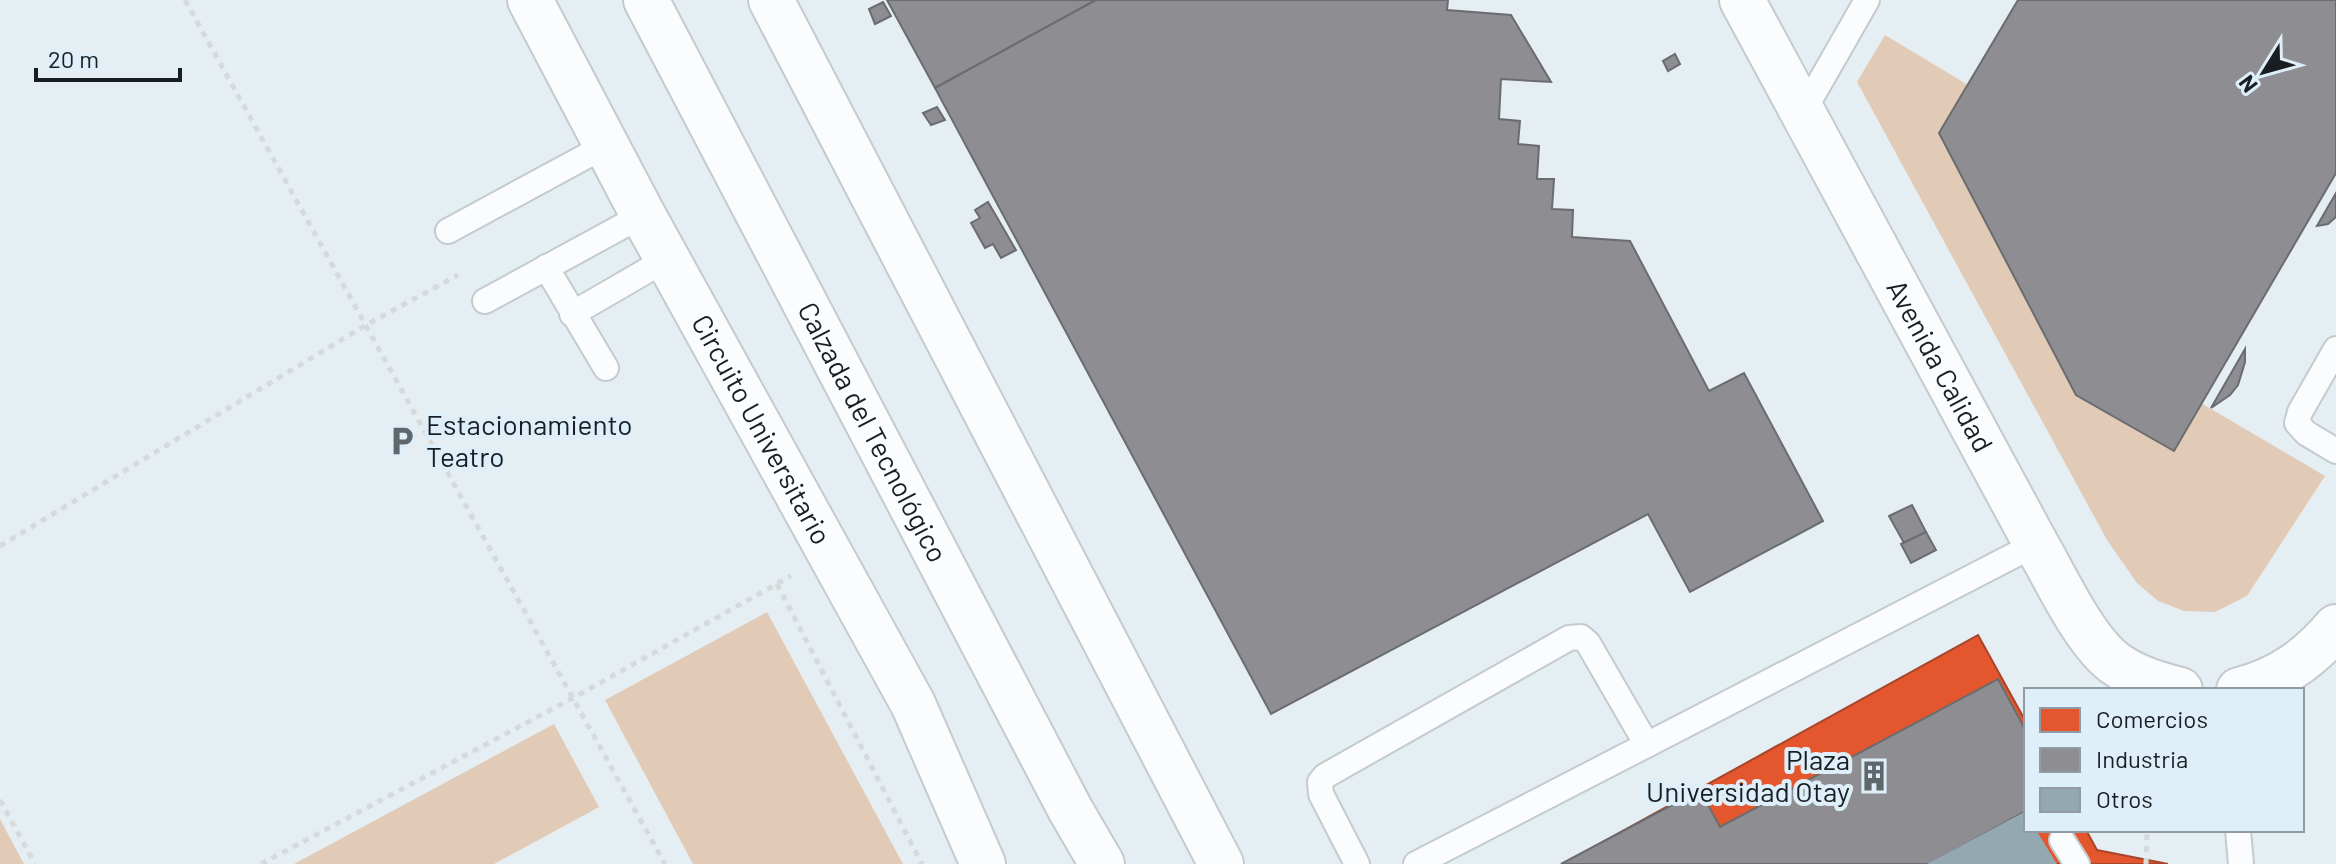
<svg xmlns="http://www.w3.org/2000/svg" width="2336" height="864" viewBox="0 0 2336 864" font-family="Barlow,sans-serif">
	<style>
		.green { fill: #e2cbb6 }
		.shops { fill: #e4572e; stroke: #a7462a; stroke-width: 2 }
		.industry { fill: #8d8d92; stroke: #6a6c70; stroke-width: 2 }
		.building { fill: #94a8b2 }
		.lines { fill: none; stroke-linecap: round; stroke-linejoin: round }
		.service-casing { stroke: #c4cbcf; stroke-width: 28 }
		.tertiary-casing { stroke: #c4cbcf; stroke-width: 48 }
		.primary-casing { stroke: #c4cbcf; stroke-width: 48 }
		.path { stroke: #d7dadb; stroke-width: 5; stroke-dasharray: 6 6; stroke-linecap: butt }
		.service { stroke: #fbfcfd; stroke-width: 24 }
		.tertiary { stroke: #fbfcfd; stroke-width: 44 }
		.primary { stroke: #fbfcfd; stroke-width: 44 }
		.labels { text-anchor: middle; stroke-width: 8; stroke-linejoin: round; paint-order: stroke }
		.street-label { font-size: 28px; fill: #191e22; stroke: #dfeff9 }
		.poi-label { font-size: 28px; fill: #191e22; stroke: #dfeff9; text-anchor: start }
	</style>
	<rect width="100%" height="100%" fill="#e5eef3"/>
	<!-- green -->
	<g class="green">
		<path d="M 1885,35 L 1968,85 L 1939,133 L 2076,395 L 2174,450 L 2201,403 L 2325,476 L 2247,596 L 2215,612 L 2184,611 L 2158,601 L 2137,583 L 2107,540 L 1857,82 Z"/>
		<path d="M 767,612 L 903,864 L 693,864 L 605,700 Z"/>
		<path d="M 554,724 L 599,807 L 494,864 L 294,864 Z"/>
		<path d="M 0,819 L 24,864 L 0,864 Z"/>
	</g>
	<!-- shops -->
	<path class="shops" d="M 1978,635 L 2026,722 L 2026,830 L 2086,830 L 2097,850 L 2168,864 L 1563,864 Z"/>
	<!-- industry -->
	<g class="industry">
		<path d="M 887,0 L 1096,0 L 935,88 Z"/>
		<path d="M 1096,0 L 1448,0 L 1447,10 L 1511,15 L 1551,82 L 1501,79 L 1499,119 L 1520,121 L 1518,144 L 1539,146 L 1537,179 L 1554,179 L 1552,209 L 1573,210 L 1572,237 L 1630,241 L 1709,391 L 1744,373 L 1823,521 L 1690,592 L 1648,514 L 1271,714 L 935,88 Z"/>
		<path d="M 2018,0 L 2336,0 L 2336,173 L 2174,451 L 2076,395 L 1939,133 Z"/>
		<path d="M 883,2 L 891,16 L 875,24 L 869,9 Z"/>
		<path d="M 1675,54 L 1680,64 L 1668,71 L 1663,61 Z"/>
		<path d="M 937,107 L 945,120 L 931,125 L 923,113 Z"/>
		<path d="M 2336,193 L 2336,217 L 2328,224 L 2317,226 Z"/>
		<path d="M 988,202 L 1016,250 L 1001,258 L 993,244 L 985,248 L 971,223 L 980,218 L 975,210 Z"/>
		<path d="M 2245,349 L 2245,362 L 2238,385 L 2230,395 L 2211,408 Z"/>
		<path d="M 1912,505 L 1926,532 L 1904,543 L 1889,516 Z"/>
		<path d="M 1926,532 L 1936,550 L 1911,563 L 1901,544 Z"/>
		<path d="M 1998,679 L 2026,731 L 2026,811 L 1930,864 L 1561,864 L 1700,790 L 1720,827 Z"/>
	</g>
	<!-- building -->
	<path class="building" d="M 2026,811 L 2026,830 L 2036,830 L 2057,864 L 1927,864 Z"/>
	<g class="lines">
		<!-- service casing -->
		<g class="service-casing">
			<g id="service">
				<path d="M 1803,112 L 1867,0"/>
				<path d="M 448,231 L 605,146"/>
				<path d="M 546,267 L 606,368"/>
				<path d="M 485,301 L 643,215"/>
				<path d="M 572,314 L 667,259"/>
				<path d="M 2336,349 L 2300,412 L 2297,423 L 2306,433 L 2336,451"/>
				<path d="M 2238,830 L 2241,864"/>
				<path d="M 2062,840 L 2077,864"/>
				<path d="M 1357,864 L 1321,794 L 1320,782 L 1325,776 L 1569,638 L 1581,637 L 1588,643 L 1647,745"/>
				<path d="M 1416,864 L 2036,544"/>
			</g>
		</g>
		<!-- tertiary casing -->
		<g class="tertiary-casing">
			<g id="tertiary">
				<path id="s1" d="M 530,0 L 643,215 L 913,704 L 983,864"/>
				<path id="s2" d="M 1742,0 L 2036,544 C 2056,578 2084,641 2116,664 C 2136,678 2158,684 2180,690"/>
				<path d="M 2239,690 C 2279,680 2309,659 2336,627"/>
			</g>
		</g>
		<!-- primary casing -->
		<g class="primary-casing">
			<g id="primary">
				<path id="s3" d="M 646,0 L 1070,809 L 1102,864"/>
				<path d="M 771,0 L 1221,864"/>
			</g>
		</g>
		<!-- path -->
		<g class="path">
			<path d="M 185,0 L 665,864"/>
			<path d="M 0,546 L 366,325 L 458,275"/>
			<path d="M 777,584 L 922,864"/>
			<path d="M 0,800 L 35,864"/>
			<path d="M 261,864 L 573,698 L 791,576"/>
			<path d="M 2146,864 L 2147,830"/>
		</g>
		<!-- service -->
		<use href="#service" class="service"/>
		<!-- tertiary -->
		<use href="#tertiary" class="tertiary"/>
		<!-- primary -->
		<use href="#primary" class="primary"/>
	</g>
	<!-- icons -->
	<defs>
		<g id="parking-bare" transform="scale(2.4)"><path d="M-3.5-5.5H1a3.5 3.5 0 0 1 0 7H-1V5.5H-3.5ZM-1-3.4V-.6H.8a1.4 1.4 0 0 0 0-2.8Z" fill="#60676b" stroke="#dfeff9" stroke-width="2.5" paint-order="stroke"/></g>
		<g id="building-bare" transform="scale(2.4)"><path d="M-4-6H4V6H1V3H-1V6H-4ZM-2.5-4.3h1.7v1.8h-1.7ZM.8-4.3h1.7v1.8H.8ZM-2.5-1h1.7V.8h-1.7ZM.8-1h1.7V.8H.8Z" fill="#60676b" stroke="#dfeff9" stroke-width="2.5" paint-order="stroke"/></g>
	</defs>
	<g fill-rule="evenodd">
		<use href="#parking-bare" x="402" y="441"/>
		<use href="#building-bare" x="1874" y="776"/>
	</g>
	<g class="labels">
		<!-- street labels -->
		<g class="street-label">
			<text dy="10" stroke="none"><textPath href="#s2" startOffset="416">Avenida Calidad</textPath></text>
			<text dy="10" stroke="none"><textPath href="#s1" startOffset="488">Circuito Universitario</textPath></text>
			<text dy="10" stroke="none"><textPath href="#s3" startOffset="488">Calzada del Tecnológico</textPath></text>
		</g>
		<!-- poi labels -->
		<g class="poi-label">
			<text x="426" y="435">Estacionamiento<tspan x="426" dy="32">Teatro</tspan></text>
			<text x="1850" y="770" text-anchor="end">Plaza<tspan x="1850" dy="32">Universidad Otay</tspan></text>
		</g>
	</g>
	<!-- legend -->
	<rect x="2024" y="688" width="280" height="144" fill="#dfeff9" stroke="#909ba3" stroke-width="2"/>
	<rect x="2040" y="708" width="40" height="24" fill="#e4572e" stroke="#909ba3" stroke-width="2"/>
	<text x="2096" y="728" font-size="24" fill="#191e22">Comercios</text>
	<rect x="2040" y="748" width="40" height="24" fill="#8d8d92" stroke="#909ba3" stroke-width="2"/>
	<text x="2096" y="768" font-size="24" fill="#191e22">Industria</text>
	<rect x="2040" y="788" width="40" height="24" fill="#94a8b2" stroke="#909ba3" stroke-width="2"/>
	<text x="2096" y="808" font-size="24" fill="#191e22">Otros</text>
	<!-- north arrow -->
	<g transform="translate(2264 72) rotate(233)" stroke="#dfeff9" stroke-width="6" paint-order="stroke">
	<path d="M0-6L14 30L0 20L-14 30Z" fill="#191e22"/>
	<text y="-12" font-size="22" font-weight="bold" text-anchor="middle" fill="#191e22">N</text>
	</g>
	<!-- scale -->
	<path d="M36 68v12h144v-12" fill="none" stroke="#191e22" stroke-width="4"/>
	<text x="48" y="68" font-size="24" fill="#191e22" stroke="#dfeff9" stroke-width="6" paint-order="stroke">20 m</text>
</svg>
